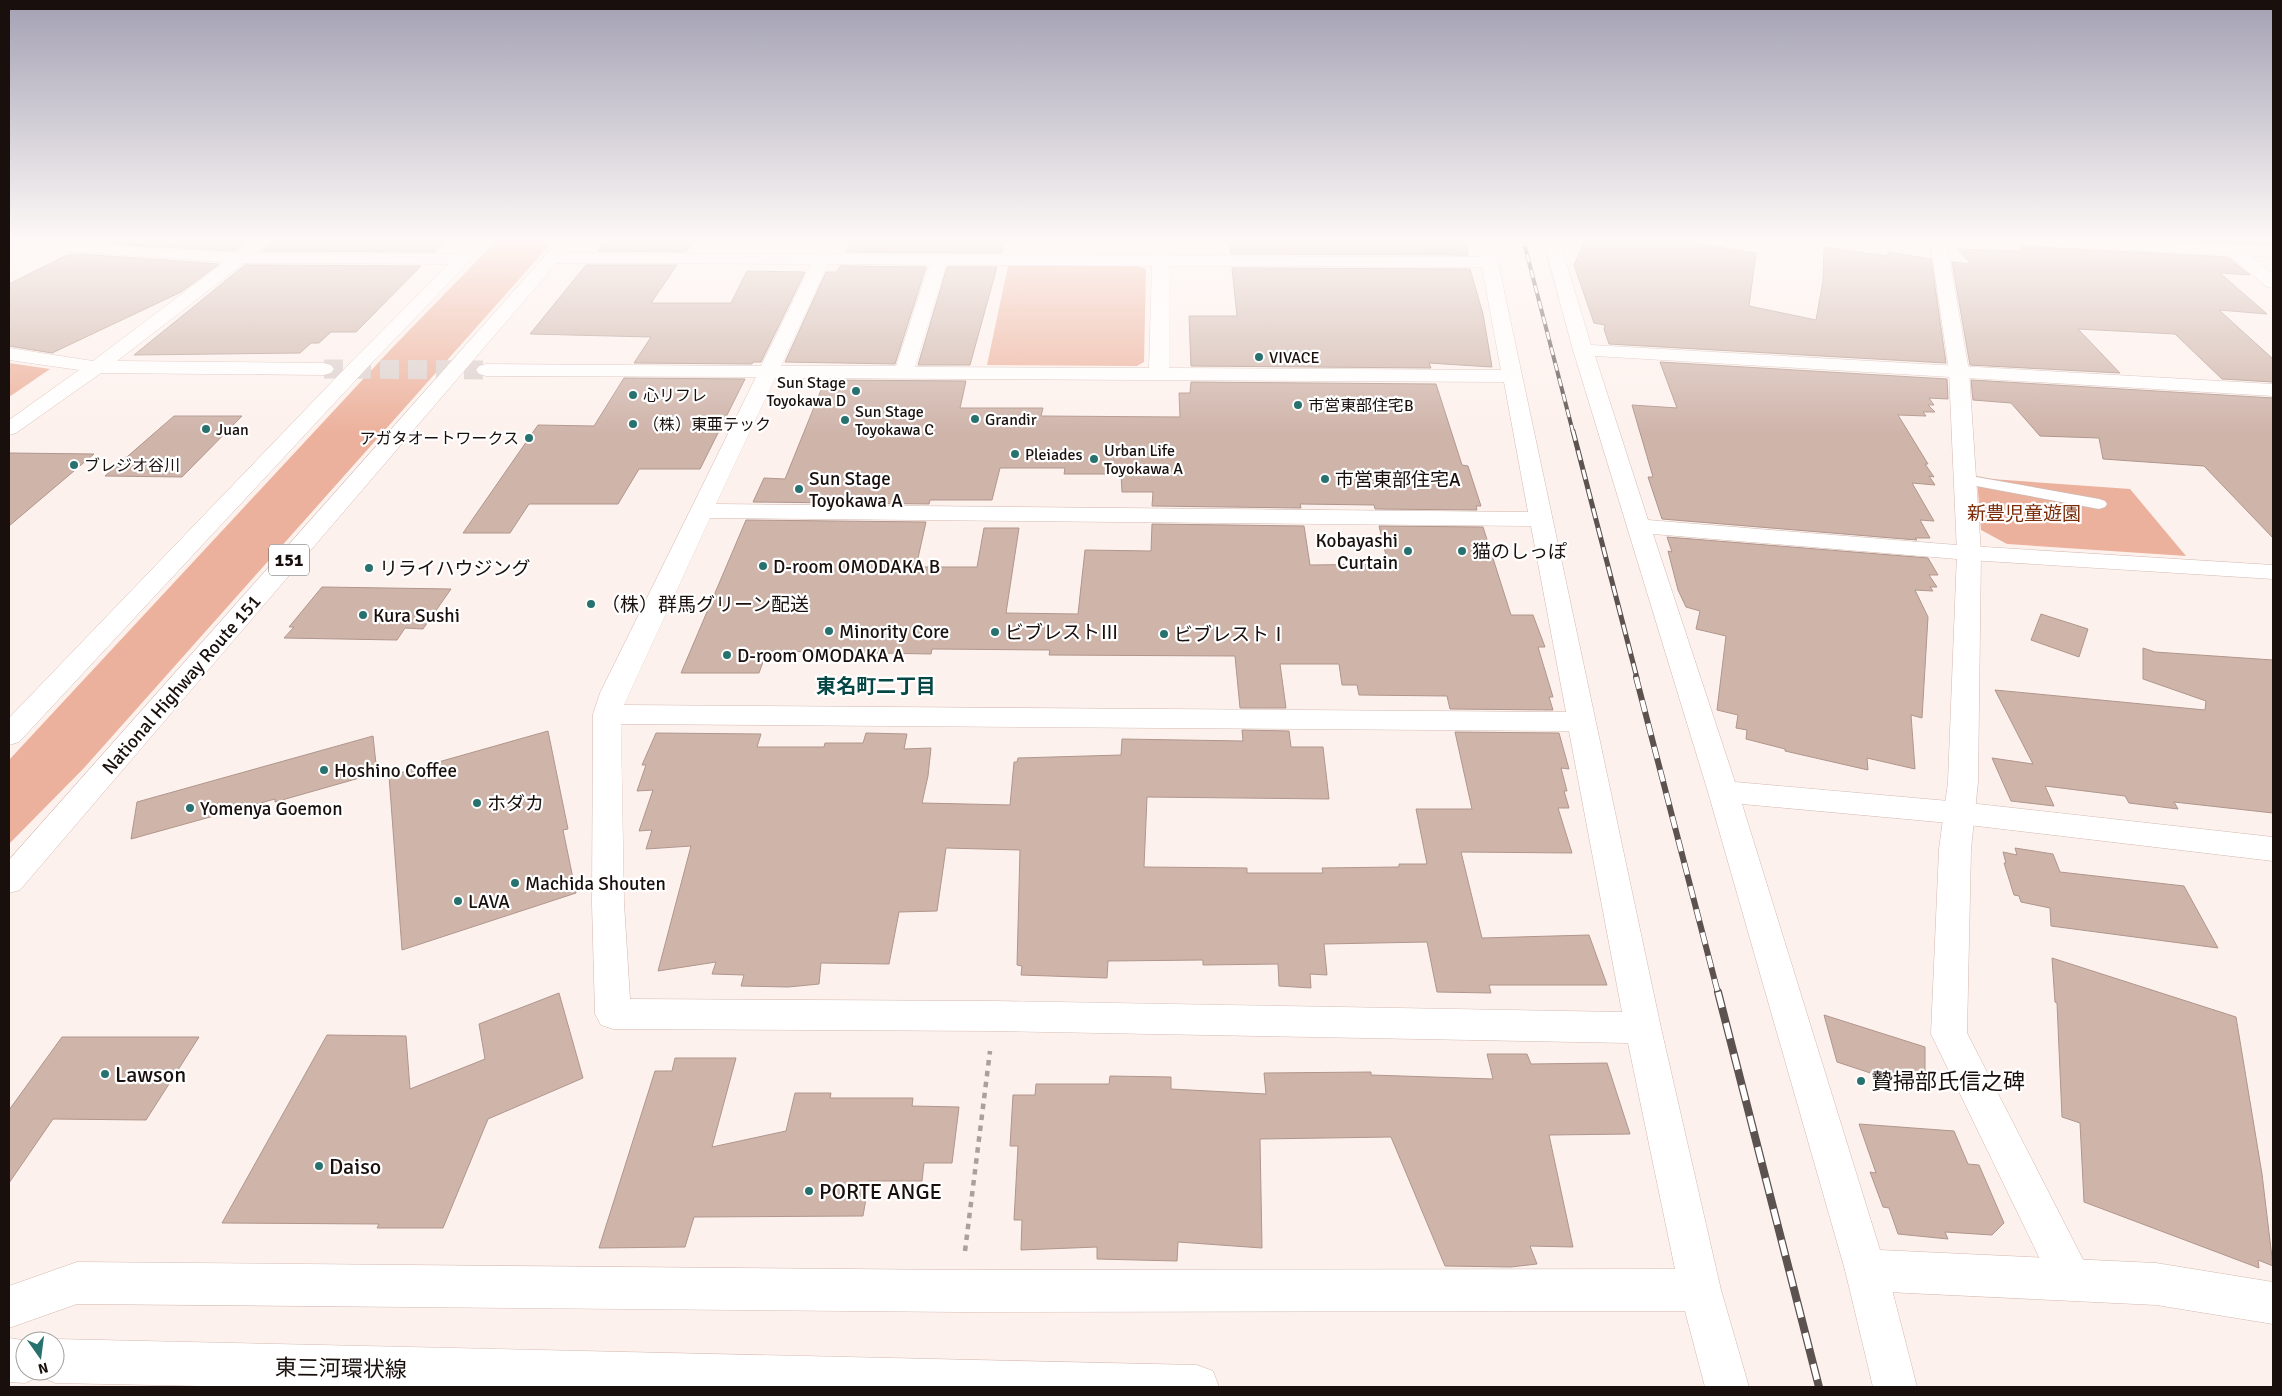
<svg xmlns="http://www.w3.org/2000/svg" width="2282" height="1396" viewBox="0 0 2282 1396" font-family="Signika,'Noto Sans JP',sans-serif">
	<style>
		.green { fill: #ecb19c }
		.building { fill: #cfb4aa; stroke: #b0968c }
		.lines { fill: none; stroke-linecap: round; stroke-linejoin: round }
		.minor-tunnel { stroke: #dbcfcb; stroke-width: 19; stroke-dasharray: 19 9; stroke-linecap: butt }
		.service-casing { stroke: #d4b9af; stroke-width: 2 }
		.minor-casing { stroke: #d4b9af; stroke-width: 1 }
		.tertiary-casing { stroke: #d4b9af; stroke-width: 1 }
		.primary-casing { stroke: #d4b9af; stroke-width: 1 }
		.trunk-casing { stroke: #d4b9af; stroke-width: 1 }
		.path { stroke: #aba09c; stroke-width: 4.5; stroke-dasharray: 5.5 5.5; stroke-linecap: butt }
		.service { fill: #fff; fill-rule: evenodd }
		.minor { fill: #fff; fill-rule: evenodd }
		.tertiary { fill: #fff; fill-rule: evenodd }
		.primary { fill: #fff; fill-rule: evenodd }
		.trunk { fill: #fff; fill-rule: evenodd }
		.rail-far3-casing { stroke: #5c524f; stroke-width: 4 }
		.rail-far2-casing { stroke: #5c524f; stroke-width: 5 }
		.rail-far1-casing { stroke: #5c524f; stroke-width: 6 }
		.rail-casing { stroke: #5c524f; stroke-width: 8 }
		.rail-far3 { stroke: #fff; stroke-width: 2.5; stroke-dasharray: 8; stroke-linecap: butt }
		.rail-far2 { stroke: #fff; stroke-width: 3; stroke-dasharray: 10; stroke-linecap: butt }
		.rail-far1 { stroke: #fff; stroke-width: 4.5; stroke-dasharray: 12; stroke-linecap: butt }
		.rail { stroke: #fff; stroke-width: 5.5; stroke-dasharray: 16; stroke-linecap: butt }
		.poi-dot { fill: #27716e; stroke: #fff; stroke-width: 2 }
		.labels { text-anchor: middle; stroke-width: 4.5; stroke-linejoin: round; paint-order: stroke }
		.far-poi-label { font-size: 16px; fill: #19100d; stroke: #fff; text-anchor: start }
		.shield { fill: #fff; stroke: #5e5856; stroke-width: 1 }
		.shield-label { font-size: 18px; font-weight: bold; fill: #19100d }
		.poi-label { font-size: 19px; fill: #19100d; stroke: #fff; text-anchor: start }
		.park-label { font-size: 19px; fill: #7b2b08; stroke: #fff }
		.street-label { font-size: 19px; fill: #19100d; stroke: #fff }
		.neighbourhood-label { font-size: 20px; font-weight: bold; fill: #054744; stroke: #fff }
		.near-poi-label { font-size: 22px; fill: #19100d; stroke: #fff; text-anchor: start }
		.near-street-label { font-size: 22px; fill: #19100d; stroke: #fff }
	</style>
	<rect width="100%" height="100%" fill="#fdf1ed"/>
	<!-- green -->
	<g class="green">
		<path d="M 59,239 L 180,239 L 163,248 L 58,241 Z"/>
		<path d="M 498,239 L 555,239 L 84,768 L 9,844 L 9,760 L 392,348 Z"/>
		<path d="M 1008,266 L 1138,266 L 1146,269 L 1144,362 L 1137,366 L 987,365 Z"/>
		<path d="M 9,363 L 50,369 L 9,397 Z"/>
		<path d="M 1977,478 L 2130,489 L 2186,556 L 2007,544 L 1981,530 Z"/>
	</g>
	<!-- building -->
	<g class="building">
		<path d="M 114,239 L 251,239 L 235,251 L 114,244 Z"/>
		<path d="M 357,239 L 448,239 L 435,252 L 262,251 L 275,240 L 355,241 Z"/>
		<path d="M 607,239 L 695,239 L 686,252 L 597,251 Z"/>
		<path d="M 853,239 L 1005,239 L 1001,253 L 846,252 Z"/>
		<path d="M 1229,239 L 1467,239 L 1468,255 L 1231,254 Z"/>
		<path d="M 1586,239 L 1693,239 L 1692,243 L 1756,253 L 1749,306 L 1816,320 L 1823,281 L 1824,247 L 1888,256 L 1888,252 L 1931,259 L 1946,363 L 1609,344 L 1604,329 L 1605,325 L 1594,323 L 1574,265 Z"/>
		<path d="M 2138,239 L 2273,239 L 2273,245 Z"/>
		<path d="M 2020,246 L 2228,257 L 2250,275 L 2220,273 L 2267,314 L 2219,310 L 2273,359 L 2273,382 L 2222,379 L 2175,334 L 2078,329 L 2120,373 L 1970,365 L 1952,262 L 1971,264 L 1957,249 L 2020,251 Z"/>
		<path d="M 80,254 L 219,264 L 181,292 L 52,353 L 9,346 L 9,284 L 67,255 Z"/>
		<path d="M 245,265 L 421,266 L 356,332 L 331,332 L 319,343 L 311,343 L 300,353 L 134,355 Z"/>
		<path d="M 586,265 L 677,265 L 651,303 L 731,303 L 747,271 L 805,272 L 761,362 L 753,362 L 752,364 L 634,363 L 651,337 L 530,334 Z"/>
		<path d="M 840,266 L 926,267 L 895,364 L 785,362 L 826,272 L 837,272 Z"/>
		<path d="M 947,267 L 997,267 L 970,365 L 918,365 Z"/>
		<path d="M 1232,268 L 1470,269 L 1483,314 L 1492,367 L 1429,363 L 1431,368 L 1191,366 L 1189,316 L 1237,316 Z"/>
		<path d="M 1660,362 L 1947,379 L 1948,399 L 1929,398 L 1934,405 L 1928,405 L 1935,412 L 1923,412 L 1926,416 L 1898,415 L 1928,464 L 1925,464 L 1934,477 L 1929,476 L 1935,485 L 1912,483 L 1934,521 L 1920,520 L 1930,538 L 1915,538 L 1917,540 L 1662,519 L 1648,477 L 1653,477 L 1632,405 L 1677,408 Z"/>
		<path d="M 624,378 L 745,379 L 700,469 L 639,469 L 618,504 L 529,504 L 510,533 L 463,533 L 538,425 L 594,426 Z"/>
		<path d="M 825,380 L 966,381 L 960,408 L 1043,408 L 1041,416 L 1180,417 L 1179,393 L 1190,393 L 1191,382 L 1436,384 L 1462,465 L 1468,466 L 1481,506 L 1476,506 L 1477,510 L 1375,509 L 1374,505 L 1300,504 L 1301,508 L 1152,506 L 1153,492 L 1122,492 L 1121,474 L 1064,474 L 1065,468 L 1000,468 L 992,500 L 930,500 L 929,504 L 753,502 L 764,478 L 785,479 Z"/>
		<path d="M 1971,380 L 2273,398 L 2273,538 L 2204,466 L 2103,459 L 2099,438 L 2040,436 L 2011,403 L 1973,400 Z"/>
		<path d="M 174,416 L 242,416 L 182,477 L 105,476 Z"/>
		<path d="M 9,453 L 94,454 L 9,526 Z"/>
		<path d="M 746,520 L 926,522 L 916,567 L 977,567 L 984,528 L 1019,528 L 1006,613 L 1078,614 L 1085,550 L 1151,551 L 1152,524 L 1304,526 L 1310,565 L 1388,564 L 1379,526 L 1483,527 L 1511,615 L 1533,615 L 1545,647 L 1538,647 L 1553,697 L 1549,697 L 1553,710 L 1450,709 L 1447,696 L 1359,695 L 1357,685 L 1342,685 L 1339,664 L 1280,664 L 1286,708 L 1240,708 L 1235,656 L 1049,655 L 1050,650 L 932,649 L 931,654 L 767,651 L 759,673 L 681,673 Z"/>
		<path d="M 1667,537 L 1928,558 L 1938,575 L 1929,575 L 1937,587 L 1930,587 L 1933,591 L 1915,590 L 1928,617 L 1922,718 L 1911,715 L 1915,769 L 1867,758 L 1868,770 L 1785,751 L 1785,749 L 1746,739 L 1747,730 L 1736,728 L 1738,715 L 1717,710 L 1726,636 L 1696,629 L 1700,611 L 1686,607 L 1678,590 L 1668,551 L 1672,552 Z"/>
		<path d="M 322,587 L 451,589 L 423,629 L 405,628 L 397,640 L 284,638 L 294,627 L 289,627 Z"/>
		<path d="M 2041,614 L 2088,629 L 2079,657 L 2031,640 Z"/>
		<path d="M 2143,648 L 2155,652 L 2273,660 L 2273,813 L 2174,802 L 2178,809 L 2129,803 L 2125,796 L 2045,786 L 2054,806 L 2011,801 L 1992,758 L 2033,764 L 1995,690 L 2205,710 L 2206,701 L 2143,679 Z"/>
		<path d="M 1242,730 L 1289,731 L 1291,747 L 1323,747 L 1329,799 L 1147,797 L 1144,867 L 1247,868 L 1247,873 L 1323,873 L 1322,868 L 1399,867 L 1399,864 L 1427,864 L 1416,809 L 1472,809 L 1455,732 L 1559,733 L 1569,769 L 1561,768 L 1567,791 L 1564,791 L 1569,808 L 1558,808 L 1572,853 L 1461,852 L 1482,938 L 1589,935 L 1607,985 L 1489,985 L 1491,993 L 1437,992 L 1427,942 L 1324,944 L 1327,975 L 1310,974 L 1311,988 L 1279,986 L 1278,964 L 1203,965 L 1203,960 L 1108,961 L 1107,978 L 1021,975 L 1022,966 L 1017,965 L 1020,850 L 946,848 L 937,911 L 899,912 L 889,964 L 821,963 L 819,984 L 788,987 L 741,986 L 744,975 L 712,974 L 716,962 L 658,971 L 691,846 L 646,849 L 652,830 L 639,831 L 653,790 L 637,791 L 646,765 L 642,765 L 656,733 L 761,734 L 757,747 L 824,747 L 825,743 L 863,743 L 866,733 L 907,734 L 904,749 L 931,748 L 928,776 L 922,803 L 1010,805 L 1014,762 L 1017,762 L 1018,758 L 1121,755 L 1122,739 L 1243,741 Z"/>
		<path d="M 548,731 L 568,829 L 563,830 L 576,893 L 402,950 L 389,776 Z"/>
		<path d="M 373,736 L 377,773 L 275,802 L 275,799 L 131,839 L 137,802 Z"/>
		<path d="M 2015,848 L 2053,854 L 2060,872 L 2184,886 L 2218,948 L 2051,926 L 2050,908 L 2021,902 L 2019,896 L 2014,895 L 2004,863 L 2006,863 L 2003,852 L 2017,855 Z"/>
		<path d="M 2052,958 L 2236,1017 L 2262,1174 L 2273,1266 L 2258,1260 L 2259,1268 L 2084,1202 L 2080,1123 L 2062,1117 L 2057,1003 L 2055,1002 Z"/>
		<path d="M 559,993 L 583,1078 L 488,1119 L 443,1228 L 377,1228 L 379,1224 L 222,1223 L 327,1035 L 406,1036 L 410,1089 L 485,1059 L 479,1024 Z"/>
		<path d="M 1824,1015 L 1925,1047 L 1925,1091 L 1837,1062 Z"/>
		<path d="M 62,1037 L 199,1037 L 146,1120 L 53,1119 L 9,1183 L 9,1110 Z"/>
		<path d="M 1487,1054 L 1527,1054 L 1531,1064 L 1607,1063 L 1630,1134 L 1549,1135 L 1573,1247 L 1530,1246 L 1537,1264 L 1511,1267 L 1445,1266 L 1391,1137 L 1260,1139 L 1262,1248 L 1178,1242 L 1177,1261 L 1097,1259 L 1097,1247 L 1021,1250 L 1022,1220 L 1014,1220 L 1018,1146 L 1010,1146 L 1013,1095 L 1035,1095 L 1036,1084 L 1109,1084 L 1110,1076 L 1171,1077 L 1171,1089 L 1266,1094 L 1264,1073 L 1371,1072 L 1371,1075 L 1493,1079 Z"/>
		<path d="M 675,1058 L 736,1058 L 712,1147 L 786,1131 L 795,1093 L 831,1093 L 830,1098 L 913,1098 L 912,1106 L 959,1107 L 952,1163 L 924,1163 L 922,1181 L 869,1181 L 863,1216 L 694,1217 L 685,1247 L 599,1248 L 655,1071 L 672,1071 Z"/>
		<path d="M 1859,1124 L 1954,1131 L 1968,1164 L 1979,1165 L 2004,1223 L 1992,1235 L 1945,1232 L 1948,1239 L 1898,1234 L 1889,1208 L 1883,1207 L 1870,1172 L 1876,1173 Z"/>
	</g>
	<g class="lines">
		<!-- minor-tunnel -->
		<path class="minor-tunnel" d="M 324,369 L 486,370"/>
		<!-- service casing -->
		<g class="service-casing">
			<path id="service" d="M 1965,475 L 2099,499 L 2105,501 L 2107,504 L 2105,507 L 2099,509 L 1960,483 L 1957,480 L 1960,477 Z"/>
		</g>
		<!-- minor casing -->
		<g class="minor-casing">
			<g id="minor">
				<path d="M 9,239 L 236,253 L 255,239 L 273,239 L 257,253 L 463,254 L 469,255 L 471,259 L 469,263 L 463,264 L 244,263 L 117,361 L 324,363 L 331,365 L 334,369 L 331,373 L 324,375 L 101,373 L 16,433 L 9,435 L 9,420 L 79,370 L 9,360 L 9,348 L 93,361 L 224,262 L 9,247 Z"/>
				<path d="M 824,239 L 840,239 L 833,254 L 1152,255 L 1153,239 L 1169,239 L 1169,256 L 1480,257 L 1477,239 L 1493,239 L 1661,1028 L 1721,1290 L 1749,1387 L 1705,1387 L 1685,1311 L 960,1312 L 77,1304 L 9,1328 L 9,1286 L 77,1262 L 960,1270 L 1675,1269 L 1628,1043 L 995,1031 L 613,1029 L 601,1025 L 595,1014 L 592,903 L 593,714 L 600,693 L 756,377 L 486,376 L 479,374 L 476,370 L 479,366 L 486,364 L 761,366 L 811,264 L 553,263 L 547,262 L 545,258 L 547,254 L 553,253 L 816,254 ZM 828,264 L 929,265 L 896,366 L 781,366 ZM 946,265 L 1152,266 L 1149,368 L 915,367 ZM 1169,266 L 1482,267 L 1501,370 L 1169,368 ZM 775,378 L 1504,382 L 1528,512 L 716,504 ZM 710,518 L 1531,526 L 1566,712 L 624,705 ZM 621,724 L 1569,731 L 1622,1012 L 995,1001 L 630,999 L 624,903 Z"/>
				<path d="M 1543,239 L 1559,239 L 1591,345 L 2273,384 L 2273,396 L 1595,356 L 1648,520 L 1969,546 L 2273,565 L 2273,579 L 1969,560 L 1653,534 L 1735,782 L 1960,802 L 2273,837 L 2273,861 L 1960,824 L 1742,804 L 1880,1250 L 2156,1263 L 2273,1282 L 2273,1324 L 2156,1305 L 1866,1291 L 1851,1285 L 1845,1270 L 1708,792 L 1573,350 Z"/>
				<path d="M 2001,239 L 2104,239 L 2273,247 L 2273,257 L 2251,256 L 2273,274 L 2273,288 L 2267,287 L 2229,255 L 2009,244 L 2003,243 Z"/>
			</g>
		</g>
		<!-- tertiary casing -->
		<g class="tertiary-casing">
			<g id="tertiary">
				<path d="M 1930,239 L 1946,239 L 1969,371 L 1981,553 L 1978,782 L 1971,849 L 1967,1033 L 2093,1279 L 2087,1294 L 2072,1300 L 2057,1294 L 1931,1034 L 1939,849 L 1948,782 L 1957,553 L 1949,371 Z"/>
				<path d="M 1866,1249 L 1881,1255 L 1887,1270 L 1917,1387 L 1873,1387 L 1845,1270 L 1851,1255 Z"/>
			</g>
		</g>
		<!-- primary casing -->
		<g class="primary-casing">
			<path id="primary" d="M 9,1338 L 29,1341 L 25,1341 L 25,1371 L 55,1371 L 55,1341 L 51,1341 L 55,1339 L 1197,1365 L 1213,1371 L 1219,1387 L 253,1387 L 55,1383 L 40,1376 L 25,1383 L 9,1382 Z"/>
		</g>
		<!-- trunk casing -->
		<g class="trunk-casing">
			<g id="trunk">
				<path d="M 474,239 L 491,239 L 366,369 L 19,742 L 9,745 L 9,718 L 352,361 Z"/>
				<path d="M 560,239 L 577,239 L 20,890 L 9,893 L 9,860 Z"/>
			</g>
		</g>
		<!-- path -->
		<path class="path" d="M 965,1251 L 990,1051"/>
		<!-- service -->
		<use href="#service" class="service"/>
		<!-- minor -->
		<use href="#minor" class="minor"/>
		<!-- tertiary -->
		<use href="#tertiary" class="tertiary"/>
		<!-- primary -->
		<use href="#primary" class="primary"/>
		<!-- trunk -->
		<use href="#trunk" class="trunk"/>
		<!-- rail-far3 casing -->
		<g class="rail-far3-casing">
			<path id="rail-far3" d="M 1523,239 L 1573,432"/>
		</g>
		<!-- rail-far2 casing -->
		<g class="rail-far2-casing">
			<path id="rail-far2" d="M 1573,431 L 1637,678"/>
		</g>
		<!-- rail-far1 casing -->
		<g class="rail-far1-casing">
			<path id="rail-far1" d="M 1636,677 L 1718,993"/>
		</g>
		<!-- rail casing -->
		<g class="rail-casing">
			<path id="rail" d="M 1718,992 L 1819,1387"/>
		</g>
		<!-- rail-far3 -->
		<use href="#rail-far3" class="rail-far3"/>
		<!-- rail-far2 -->
		<use href="#rail-far2" class="rail-far2"/>
		<!-- rail-far1 -->
		<use href="#rail-far1" class="rail-far1"/>
		<!-- rail -->
		<use href="#rail" class="rail"/>
	</g>
	<!-- sky -->
	<linearGradient id="sky" x2="0" y2="1"><stop stop-color="#a3a0b3"/><stop offset="0.55" stop-color="#fef9f7"/><stop offset="1" stop-color="#fef9f7" stop-opacity="0"/></linearGradient>
	<rect width="2282" height="434" fill="url(#sky)"/>
	<!-- markers -->
	<g class="poi-dot">
		<circle cx="1259" cy="357" r="5"/>
		<circle cx="856" cy="391" r="5"/>
		<circle cx="633" cy="395" r="5"/>
		<circle cx="1298" cy="405" r="5"/>
		<circle cx="975" cy="419" r="5"/>
		<circle cx="845" cy="420" r="5"/>
		<circle cx="633" cy="424" r="5"/>
		<circle cx="206" cy="429" r="5"/>
		<circle cx="529" cy="438" r="5"/>
		<circle cx="1015" cy="454" r="5"/>
		<circle cx="1094" cy="459" r="5"/>
		<circle cx="74" cy="465" r="5"/>
		<circle cx="1325" cy="479" r="5"/>
		<circle cx="799" cy="489" r="5"/>
		<circle cx="1408" cy="551" r="5"/>
		<circle cx="1462" cy="551" r="5"/>
		<circle cx="763" cy="566" r="5"/>
		<circle cx="369" cy="568" r="5"/>
		<circle cx="591" cy="604" r="5"/>
		<circle cx="363" cy="615" r="5"/>
		<circle cx="829" cy="631" r="5"/>
		<circle cx="995" cy="632" r="5"/>
		<circle cx="1164" cy="634" r="5"/>
		<circle cx="727" cy="655" r="5"/>
		<circle cx="324" cy="770" r="5"/>
		<circle cx="477" cy="803" r="5"/>
		<circle cx="190" cy="808" r="5"/>
		<circle cx="515" cy="883" r="5"/>
		<circle cx="458" cy="901" r="5"/>
		<circle cx="105" cy="1074" r="5"/>
		<circle cx="1861" cy="1081" r="5"/>
		<circle cx="319" cy="1166" r="5"/>
		<circle cx="809" cy="1191" r="5"/>
	</g>
	<g class="labels">
		<!-- far-poi labels -->
		<g class="far-poi-label">
			<text x="1269" y="363">VIVACE</text>
			<text x="846" y="388" text-anchor="end">Sun Stage<tspan x="846" dy="18">Toyokawa D</tspan></text>
			<text x="643" y="401">心リフレ</text>
			<text x="1308" y="411">市営東部住宅B</text>
			<text x="855" y="417">Sun Stage<tspan x="855" dy="18">Toyokawa C</tspan></text>
			<text x="985" y="425">Grandir</text>
			<text x="643" y="430">（株）東亜テック</text>
			<text x="216" y="435">Juan</text>
			<text x="519" y="444" text-anchor="end">アガタオートワークス</text>
			<text x="1104" y="456">Urban Life<tspan x="1104" dy="18">Toyokawa A</tspan></text>
			<text x="1025" y="460">Pleiades</text>
			<text x="84" y="471">ブレジオ谷川</text>
		</g>
		<!-- shield labels -->
		<rect class="shield" x="269" y="544.5" width="40" height="31" rx="4"/>
		<g class="shield-label">
			<text x="289" y="566">151</text>
		</g>
		<!-- poi labels -->
		<g class="poi-label">
			<text x="809" y="485">Sun Stage<tspan x="809" dy="22">Toyokawa A</tspan></text>
			<text x="1335" y="486">市営東部住宅A</text>
			<text x="1398" y="547" text-anchor="end">Kobayashi<tspan x="1398" dy="22">Curtain</tspan></text>
			<text x="1472" y="558">猫のしっぽ</text>
			<text x="773" y="573">D-room OMODAKA B</text>
			<text x="379" y="575">リライハウジング</text>
			<text x="601" y="611">（株）群馬グリーン配送</text>
			<text x="373" y="622">Kura Sushi</text>
			<text x="839" y="638">Minority Core</text>
			<text x="1005" y="639">ビブレストⅢ</text>
			<text x="1174" y="641">ビブレストⅠ</text>
			<text x="737" y="662">D-room OMODAKA A</text>
			<text x="334" y="777">Hoshino Coffee</text>
			<text x="487" y="810">ホダカ</text>
			<text x="200" y="815">Yomenya Goemon</text>
			<text x="525" y="890">Machida Shouten</text>
			<text x="468" y="908">LAVA</text>
		</g>
		<!-- park labels -->
		<g class="park-label">
			<text x="2024" y="520">新豊児童遊園</text>
		</g>
		<!-- street labels -->
		<g class="street-label">
			<text transform="translate(181 684) rotate(-49)" y="7">National Highway Route 151</text>
		</g>
		<!-- neighbourhood labels -->
		<g class="neighbourhood-label">
			<text x="876" y="693">東名町二丁目</text>
		</g>
		<!-- near-poi labels -->
		<g class="near-poi-label">
			<text x="115" y="1082">Lawson</text>
			<text x="1871" y="1089">贄掃部氏信之碑</text>
			<text x="329" y="1174">Daiso</text>
			<text x="819" y="1199">PORTE ANGE</text>
		</g>
		<!-- near-street labels -->
		<g class="near-street-label">
			<text transform="translate(341 1368) rotate(1)" y="8">東三河環状線</text>
		</g>
	</g>
	<!-- border -->
	<rect width="2282" height="1396" fill="none" stroke="#19100d" stroke-width="20"/>
	<!-- north arrow -->
	<g transform="translate(40 1356) rotate(166)"><circle r="24" fill="#ffffff" stroke="#a39f9e"/>
	<path d="M0-4L9 19L0 12L-9 19Z" fill="#27716e"/>
	<text y="-8" font-size="14" font-weight="bold" text-anchor="middle" fill="#19100d">N</text>
	</g>
</svg>
